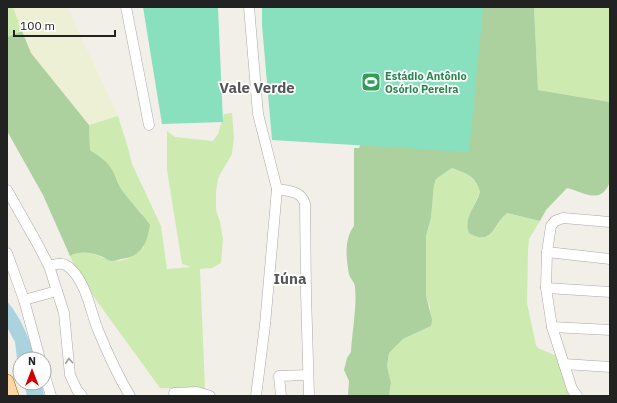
<svg xmlns="http://www.w3.org/2000/svg" width="617" height="403" viewBox="0 0 617 403" font-family="'IBM Plex Sans',sans-serif">
	<style>
		.farmland { fill: #eef0d5 }
		.grass { fill: #cdebb0 }
		.forest { fill: #add19e }
		.pitch { fill: #88e0be }
		.water { fill: #aad3df }
		.lines { fill: none; stroke-linecap: round; stroke-linejoin: round }
		.minor-casing { stroke: #a9a9a9; stroke-width: 11 }
		.major-casing { stroke: #a06b00; stroke-width: 14 }
		.minor { stroke: #fff; stroke-width: 10 }
		.major { stroke: #fcd6a4; stroke-width: 13 }
		.oneway { stroke: #9c9c9c }
		.labels { text-anchor: middle; stroke-width: 3.5; stroke-linejoin: round; paint-order: stroke }
		.leisure-label { font-size: 11px; font-weight: bold; fill: #27864d; stroke: #fff; text-anchor: start }
		.district-label { font-size: 15px; font-weight: bold; fill: #555; stroke: #fff }
	</style>
	<rect width="100%" height="100%" fill="#f2efe9"/>
	<!-- farmland -->
	<path class="farmland" d="M 13,7 L 67,7 L 118,116 L 89,125 L 31,53 Z"/>
	<!-- grass -->
	<g class="grass">
		<path d="M 7,7 L 13,7 L 22,31 L 7,37 Z"/>
		<path d="M 534,7 L 610,7 L 610,102 L 538,90 Z"/>
		<path d="M 232,113 L 234,138 L 232,154 L 218,178 L 216,192 L 216,210 L 220,222 L 223,239 L 221,263 L 212,268 L 200,269 L 205,389 L 160,388 L 78,275 L 70,256 C 85,248 96,256 110,260 C 122,264 136,255 144,247 L 142,213 L 133,205 L 122,191 L 116,178 L 102,159 L 90,150 L 89,125 L 118,116 L 128,148 L 132,164 L 161,226 L 167,269 L 191,267 L 182,264 L 167,170 L 167,131 L 175,137 L 213,141 L 218,134 L 224,114 Z"/>
		<path d="M 452,168 C 467,174 474,175 480,192 L 470,214 L 481,238 C 496,236 497,221 507,213 L 540,221 L 529,239 L 528,251 L 527,303 L 536,345 L 538,348 L 557,356 L 569,396 L 389,396 L 391,383 L 387,366 L 389,353 L 403,339 L 431,326 L 430,307 L 426,295 L 426,236 L 431,218 L 434,185 L 436,179 Z"/>
	</g>
	<!-- forest -->
	<g class="forest">
		<path d="M 431,7 L 534,7 L 538,90 L 610,102 L 610,182 C 601,205 585,193 567,188 L 546,210 L 540,221 L 507,213 C 493,224 493,247 469,233 C 463,218 476,206 480,192 C 475,175 467,174 452,168 L 436,179 L 434,185 L 431,218 L 426,236 L 426,295 L 432,320 L 431,326 L 403,339 L 389,353 L 387,366 L 391,383 L 389,396 L 348,396 L 349,381 L 344,370 L 347,358 L 351,352 C 352,331 357,309 355,287 C 355,282 350,279 349,274 C 346,258 344,239 354,226 L 354,148 L 359,148 L 364,135 Z"/>
		<path d="M 22,31 L 31,53 L 89,125 L 90,150 C 97,155 106,160 111,168 C 116,176 118,186 124,193 C 132,204 142,213 150,225 C 147,243 142,257 121,259 C 118,260 114,261 112,261 C 109,261 105,258 103,257 C 92,253 81,250 70,256 L 43,195 L 7,131 L 7,37 Z"/>
	</g>
	<!-- pitch -->
	<g class="pitch">
		<path d="M 143,7 L 218,7 L 223,122 L 162,124 Z"/>
		<path d="M 262,7 L 481,7 L 483,8 L 469,152 L 272,140 L 262,25 Z"/>
	</g>
	<!-- water -->
	<g class="water">
		<path d="M 7,301 C 21,318 29,337 35,359 L 20,359 L 20,371 L 18,366 L 15,342 L 7,327 Z"/>
		<path d="M 24,383 L 42,383 L 44,396 L 27,396 Z"/>
	</g>
	<g class="lines">
		<!-- minor casing -->
		<g class="minor-casing">
			<g id="minor">
				<path d="M 126,7 L 149,125"/>
				<path d="M 249,7 L 258,114 L 277,189 L 265,325 L 256,396"/>
				<path d="M 277,189 C 288,191 302,191 305,204 L 306,293 L 309,396"/>
				<path d="M 7,190 L 37,243 L 49,266 L 64,313 L 70,375 L 77,390 L 82,396"/>
				<path d="M 547,252 L 610,259"/>
				<path d="M 7,253 L 24,300 L 40,359"/>
				<path d="M 49,266 C 58,263 64,262 71,269 C 87,285 90,310 98,330 C 107,352 118,376 130,396"/>
				<path d="M 546,288 L 610,292"/>
				<path d="M 24,300 L 57,291"/>
				<path d="M 552,327 L 610,330"/>
				<path d="M 564,364 L 610,367"/>
				<path d="M 44,373 L 51,396"/>
				<path d="M 174,393 L 197,392 L 210,396"/>
				<path d="M 281,396 L 279,376 L 308,375"/>
				<path d="M 577,396 L 572,389 L 552,327 L 546,288 L 547,252 L 551,226 L 555,221 L 563,218 L 610,222"/>
			</g>
		</g>
		<!-- major casing -->
		<g class="major-casing">
			<path id="major" d="M 7,381 L 12,396"/>
		</g>
		<!-- minor -->
		<use href="#minor" class="minor"/>
		<!-- major -->
		<use href="#major" class="major"/>
	</g>
	<!-- one-way arrows -->
	<defs><path id="oneway-chevron" d="M-2-3.5L2.5 0L-2 3.5" fill="none" stroke-width="1.6" stroke-linecap="round" stroke-linejoin="round"/></defs>
	<use class="oneway" href="#oneway-chevron" transform="translate(69 361) rotate(-94)"/>
	<!-- icons -->
	<defs>
		<g id="stadium-square" transform="scale(1)"><rect x="-9" y="-9" width="18" height="18" rx="4" fill="#2e9e5b" stroke="#fff"/><path d="M0-5a6.5 5 0 1 0 0 10a6.5 5 0 1 0 0-10ZM-3.5-1.8h7v3.6h-7Z" fill="#fff"/></g>
	</defs>
	<g fill-rule="evenodd">
		<use href="#stadium-square" x="371" y="82"/>
	</g>
	<g class="labels">
		<!-- leisure labels -->
		<g class="leisure-label">
			<text x="385" y="80">Estádio Antônio<tspan x="385" dy="13">Osório Pereira</tspan></text>
		</g>
		<!-- district labels -->
		<g class="district-label">
			<text x="257" y="93">Vale Verde</text>
			<text x="290" y="284">Iúna</text>
		</g>
	</g>
	<!-- border -->
	<rect width="617" height="403" fill="none" stroke="#222222" stroke-width="16"/>
	<!-- north arrow -->
	<g transform="translate(32 371)"><circle r="19" fill="#ffffff" stroke="#a7a7a7"/>
	<path d="M0-3L7 15L0 10L-7 15Z" fill="#d40000"/>
	<text y="-6" font-size="11" font-weight="bold" text-anchor="middle" fill="#222222">N</text>
	</g>
	<!-- scale -->
	<path d="M14 30v6h101v-6" fill="none" stroke="#222222" stroke-width="2"/>
	<text x="20" y="30" font-size="12" fill="#222222" stroke="#ffffff" stroke-width="3" paint-order="stroke">100 m</text>
</svg>
